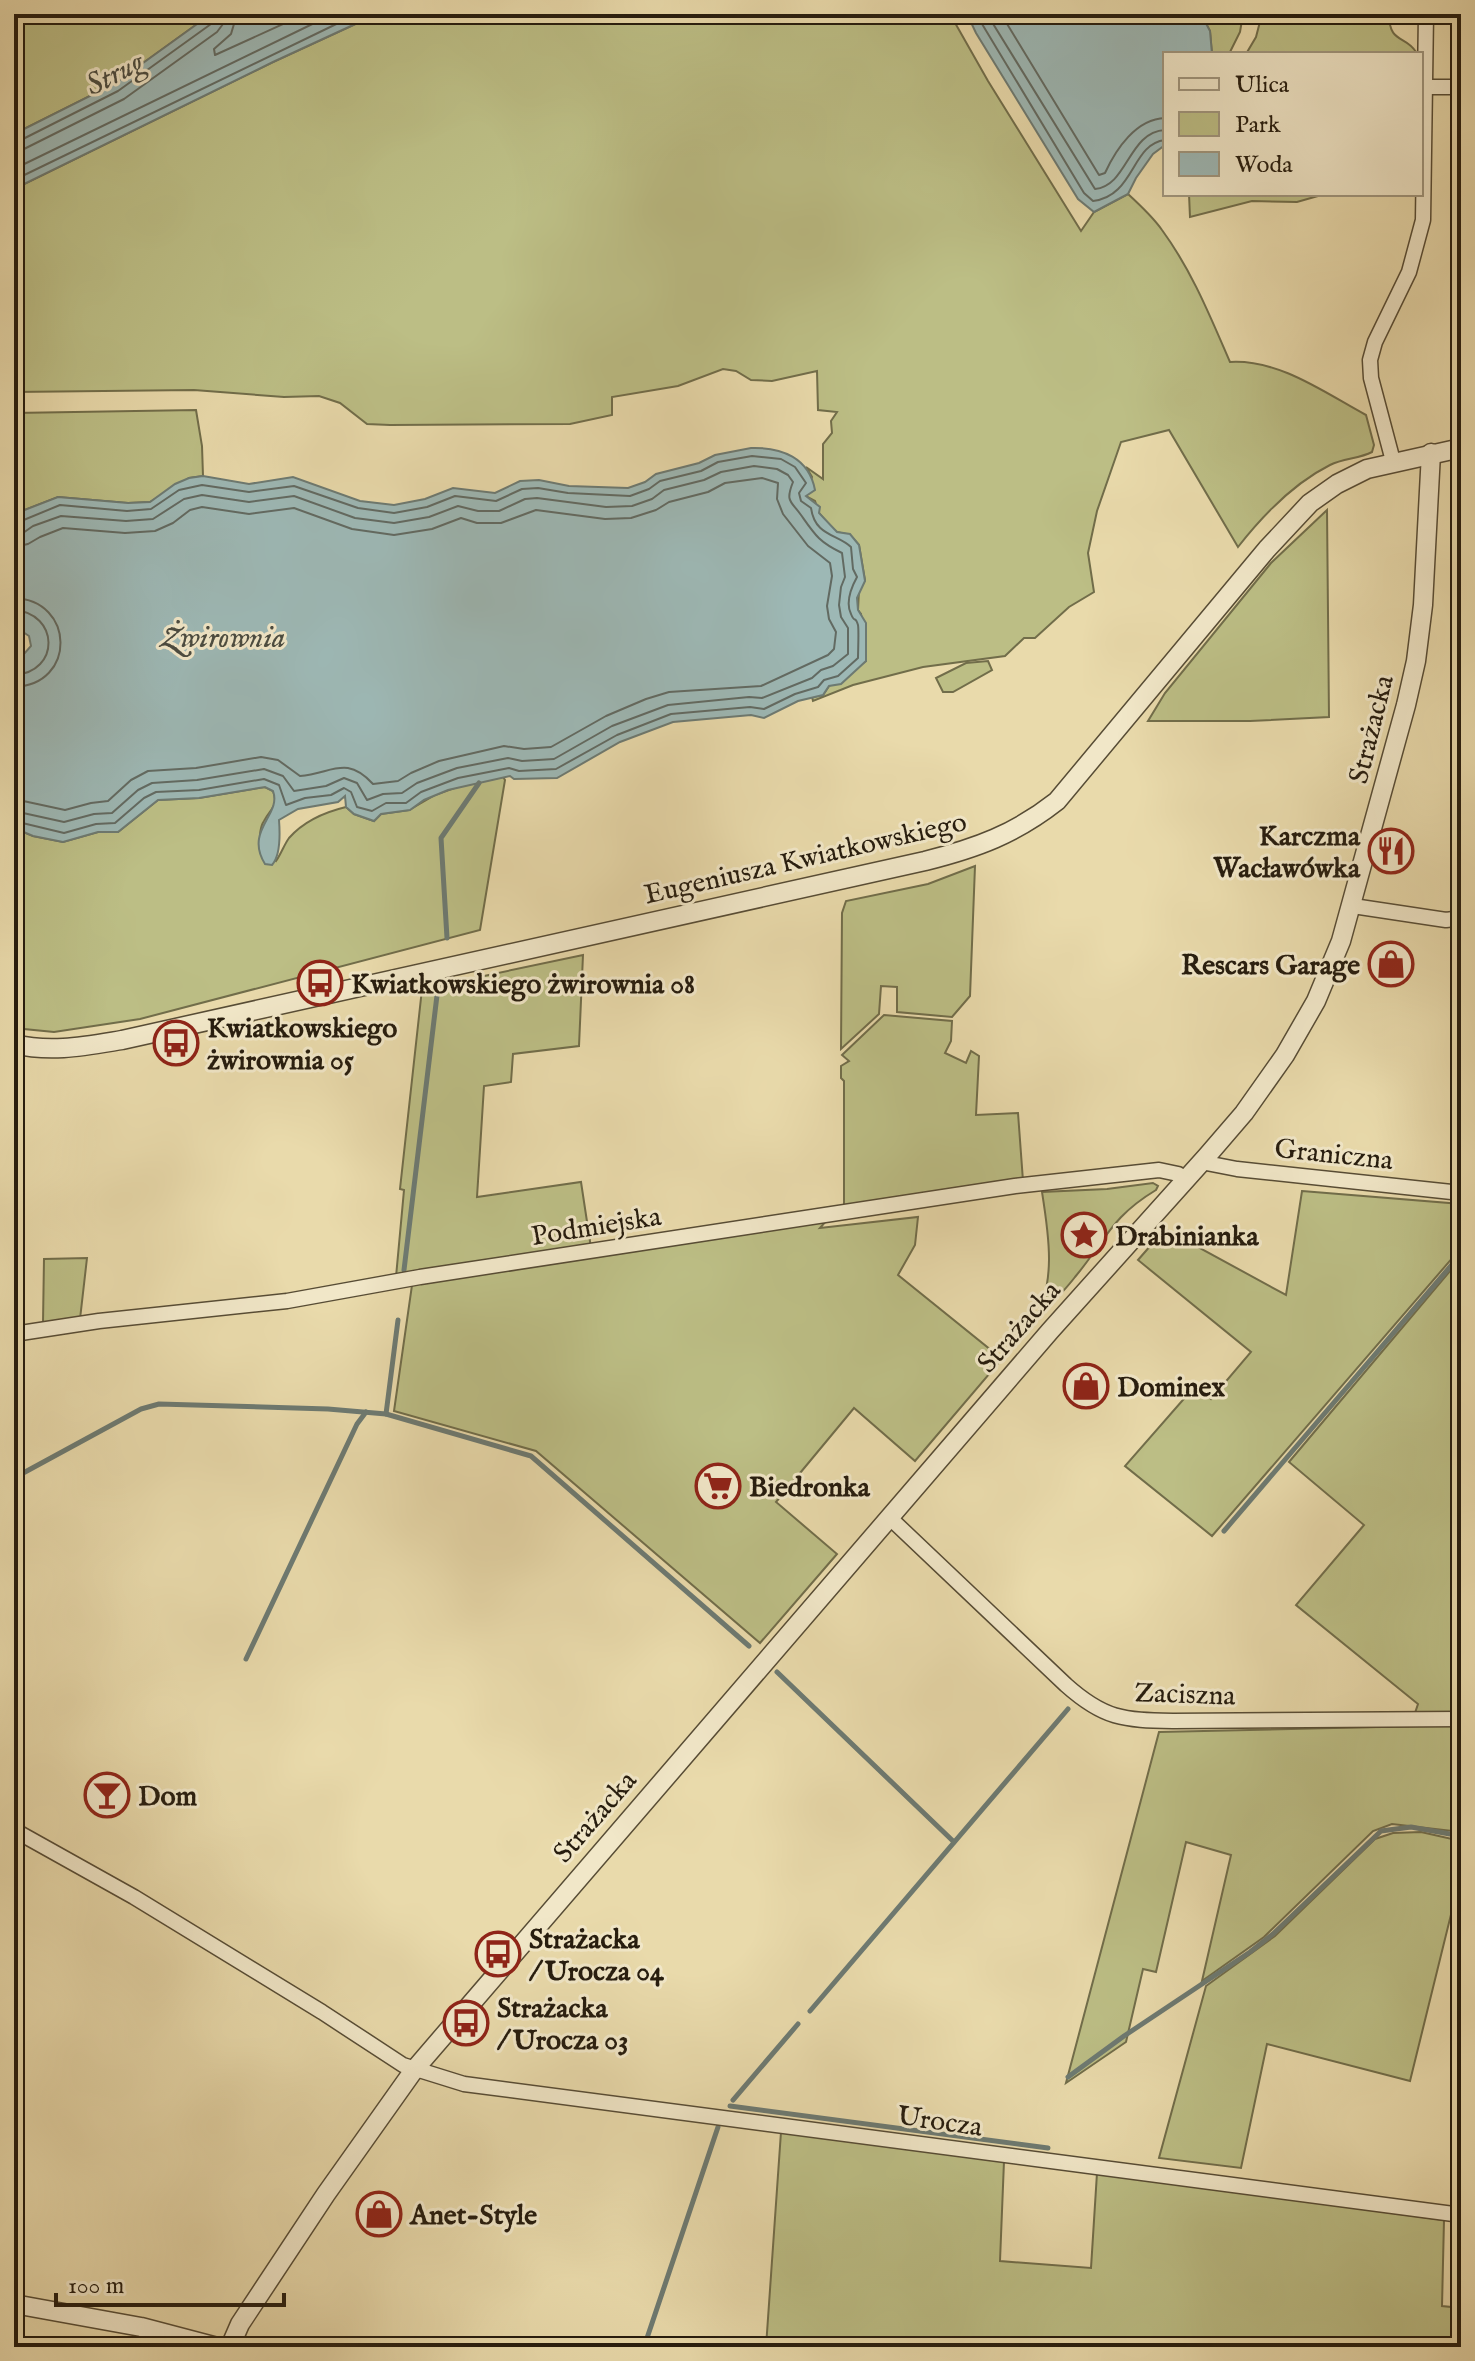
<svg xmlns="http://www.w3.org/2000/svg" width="1475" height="2361" viewBox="0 0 1475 2361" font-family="'IM FELL English',serif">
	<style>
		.green { fill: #bcbe85; stroke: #716d4a; stroke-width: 2 }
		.water { fill: #9db8b5; stroke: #6d7a72; stroke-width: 2 }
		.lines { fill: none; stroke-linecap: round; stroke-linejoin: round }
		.shore { stroke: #626a62; stroke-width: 2 }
		.stream { stroke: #6d7a72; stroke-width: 5 }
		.minor-casing { stroke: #574c35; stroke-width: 17 }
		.tertiary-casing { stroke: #574c35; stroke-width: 21 }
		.minor { stroke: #f1e7c8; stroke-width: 14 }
		.tertiary { stroke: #f1e7c8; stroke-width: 18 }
		.labels { text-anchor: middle; stroke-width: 6; stroke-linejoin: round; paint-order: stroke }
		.street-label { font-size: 28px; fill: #261c0e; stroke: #f1e7c8 }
		.poi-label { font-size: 28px; font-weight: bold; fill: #261c0e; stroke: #f1e7c8; text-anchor: start }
		.water-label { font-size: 30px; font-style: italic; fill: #4a4b40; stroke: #f1e7c8 }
	</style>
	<rect width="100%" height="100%" fill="#e9daab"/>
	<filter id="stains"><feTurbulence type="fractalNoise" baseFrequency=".0025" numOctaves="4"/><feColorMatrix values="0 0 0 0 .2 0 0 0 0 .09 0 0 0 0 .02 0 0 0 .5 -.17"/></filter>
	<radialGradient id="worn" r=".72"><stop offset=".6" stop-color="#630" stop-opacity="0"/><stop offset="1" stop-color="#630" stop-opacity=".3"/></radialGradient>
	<!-- green -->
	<g class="green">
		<path d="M 14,14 L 211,14 L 114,84 L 14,134 Z"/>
		<path d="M 377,14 L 950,14 L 988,81 L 1081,231 L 1094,212 L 1128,194 C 1140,205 1153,217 1162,230 C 1192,271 1210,316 1230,362 C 1279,359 1325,393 1366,415 L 1374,445 L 1372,452 C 1359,459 1344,458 1330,465 C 1294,483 1263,515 1238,547 L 1169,430 L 1121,442 L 1097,511 L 1088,553 L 1094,592 L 1069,607 L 1035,638 L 1024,638 L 1005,656 L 923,667 L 853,685 L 813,701 L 812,697 L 823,695 L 829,686 L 866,661 L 861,614 L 858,610 L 859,590 L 865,580 L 859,545 L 850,535 L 837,532 L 829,525 L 819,513 L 815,501 L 806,496 L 812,477 L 806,467 L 823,479 L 823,444 L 832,433 L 831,421 L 837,412 L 818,410 L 817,371 L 772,381 L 751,380 L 736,371 L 723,369 L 678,386 L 612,397 L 612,415 L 570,424 L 390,425 L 367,424 L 340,403 L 319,396 L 284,397 L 194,390 L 14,392 L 14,189 L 273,62 Z"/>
		<path d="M 1201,14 L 1243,14 L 1240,32 L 1229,54 L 1212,54 L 1210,31 Z"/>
		<path d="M 1262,14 L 1389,14 C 1389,44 1406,35 1416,52 L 1246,54 L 1256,37 Z"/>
		<path d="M 1189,194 L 1325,194 L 1297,202 L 1252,201 L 1190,217 Z"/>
		<path d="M 196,410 L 202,446 L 203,476 L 189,478 L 150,502 L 128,503 L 58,497 L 22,511 L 17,517 L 14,556 L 14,413 Z"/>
		<path d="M 1327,510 L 1329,717 L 1250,721 L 1148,721 L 1165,693 L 1271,563 Z"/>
		<path d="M 988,661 L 992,670 L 953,692 L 943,692 L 936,678 L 966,663 Z"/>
		<path d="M 503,777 L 505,780 L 480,930 L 140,1019 L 54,1032 L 14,1028 L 14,828 L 33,836 L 63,842 L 98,832 L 118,832 L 158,800 L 199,798 L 265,787 L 273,791 C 279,806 271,808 264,821 C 259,828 260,839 260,848 L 276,861 C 281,854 284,845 289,838 C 304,821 325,812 346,807 L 354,814 L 374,821 L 381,814 L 409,810 L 435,795 L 460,786 Z"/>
		<path d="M 975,866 L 970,996 L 952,1017 L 897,1012 L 897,987 L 881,986 L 879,1014 L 841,1049 L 842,913 L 846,901 L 928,884 Z"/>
		<path d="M 583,955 L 579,1046 L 513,1054 L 511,1082 L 484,1086 L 477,1197 L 581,1182 L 591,1248 L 396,1277 L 404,1190 L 400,1189 L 422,989 Z"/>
		<path d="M 884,1015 L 952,1021 L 951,1041 L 945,1053 L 966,1063 L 971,1051 L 979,1056 L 976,1115 L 1018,1113 L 1023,1181 L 844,1209 L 844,1081 L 841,1078 L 841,1066 L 849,1061 L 842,1055 Z"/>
		<path d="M 1153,1183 L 1158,1186 L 1156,1190 C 1111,1217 1106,1240 1075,1277 C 1062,1294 1047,1308 1032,1324 C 1057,1285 1049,1236 1042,1192 L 1107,1189 Z"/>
		<path d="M 1302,1191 L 1461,1204 L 1461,1248 L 1212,1536 L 1125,1466 L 1196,1385 L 1211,1399 L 1251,1352 L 1138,1260 L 1165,1229 L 1286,1295 Z"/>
		<path d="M 918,1217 L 915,1245 L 898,1275 L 1002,1359 L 915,1461 L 854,1408 L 776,1502 L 837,1554 L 760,1643 L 536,1451 L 394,1411 L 412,1285 L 827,1220 L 820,1228 Z"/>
		<path d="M 87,1258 L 80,1319 L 43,1323 L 44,1259 Z"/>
		<path d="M 1461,1258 L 1461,1713 L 1415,1713 L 1418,1704 L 1296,1605 L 1364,1525 L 1289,1462 Z"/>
		<path d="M 1461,1725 L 1461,1832 L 1392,1824 L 1373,1831 L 1264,1937 L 1202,1981 L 1231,1855 L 1186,1842 L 1156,1972 L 1143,1969 L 1126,2042 L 1066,2083 L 1159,1732 Z"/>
		<path d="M 1421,1832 L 1461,1841 L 1461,1874 L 1410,2081 L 1267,2044 L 1241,2168 L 1159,2158 L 1206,1986 L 1275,1936 L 1375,1839 L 1393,1833 Z"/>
		<path d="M 781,2132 L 1004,2161 L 1000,2261 L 1091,2268 L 1097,2173 L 1444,2220 L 1442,2306 L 1461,2308 L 1461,2347 L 766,2347 Z"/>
	</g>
	<!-- water -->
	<g class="water">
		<path d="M 211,14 L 377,14 L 273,62 L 14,189 L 14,134 L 114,84 Z"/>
		<path d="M 967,14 L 1201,14 L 1210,31 L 1212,54 L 1165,54 L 1165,145 L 1153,154 L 1136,178 L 1128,194 L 1094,212 L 1078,199 L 976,33 Z"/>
		<path d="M 751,448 C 782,447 809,458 815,490 L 806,496 L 820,507 L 819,513 L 837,532 L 850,534 L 859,545 L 865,581 L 857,598 L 858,610 L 866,623 L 866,661 L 841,684 L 829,686 L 823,695 L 798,701 L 764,718 L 751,715 L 673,722 L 620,742 L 557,778 L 514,779 L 510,776 L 448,790 L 424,800 L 410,810 L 381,814 L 374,821 L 354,814 L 346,807 L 345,796 L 338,802 L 298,809 L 279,820 C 280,833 281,855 272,865 L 265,864 C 244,830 282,815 273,791 L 265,787 L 199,798 L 158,800 L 118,832 L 98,832 L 63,842 L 33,836 L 14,828 L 14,658 L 24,654 L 31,646 L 29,636 L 14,626 L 17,517 L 22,511 L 58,497 L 128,503 L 150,502 L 175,484 L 189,478 L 203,476 L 249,484 L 293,477 L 360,501 L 394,505 L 425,499 L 453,488 L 495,493 L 520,481 L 539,480 L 569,486 L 628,488 L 645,482 L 656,474 L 699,463 L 715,455 Z"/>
	</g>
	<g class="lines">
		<!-- shore -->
		<g class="shore">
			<path d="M 237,14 L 231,34 L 214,49 L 215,55 L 305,14"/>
			<path d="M 976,14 L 1084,193 L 1093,201 C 1135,196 1131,144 1165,140"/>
			<path d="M 987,14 L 1095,189 C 1128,186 1128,132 1165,130"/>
			<path d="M 1001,14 L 1099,175 L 1105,173 C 1116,149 1136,119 1165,118"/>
			<path d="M 14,140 L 21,140 L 118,91 L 211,24 L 215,14"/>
			<path d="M 14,150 L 24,149 L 124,99 L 217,32 L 223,24 L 225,14"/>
			<path d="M 14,169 L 333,14"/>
			<path d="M 14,180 L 357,14"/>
			<path d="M 14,524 L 60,505 L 127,511 L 151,509 L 179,490 L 202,485 L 249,492 L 294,486 L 358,508 L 394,513 L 427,507 L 455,496 L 496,501 L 522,489 L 538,488 L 568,493 L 630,496 L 649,489 L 660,481 L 701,471 L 718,462 L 752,456 L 781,459 L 795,467 L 806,483 L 799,493 L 801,501 L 811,508 C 815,536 837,534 851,547 L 853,569 L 857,577 C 851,588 845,602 851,614 C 855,624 855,615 858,625 C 859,630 858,651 858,658 L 838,676 L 824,680 L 818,687 L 795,694 L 764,709 L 750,707 L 671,714 L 617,735 L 556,769 L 519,771 L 509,768 L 458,778 L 421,792 L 406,803 L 386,803 L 372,811 L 357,807 L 351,792 L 344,788 L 331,795 L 305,798 L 286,805 L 279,785 L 264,779 L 199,790 L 156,792 L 144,798 L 115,823 L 96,824 L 64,833 L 14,821"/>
			<path d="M 14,535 L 23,533 L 33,526 L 61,516 L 126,521 L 153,519 L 184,499 L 202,495 L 249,502 L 294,496 L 355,518 L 394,523 L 429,517 L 458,506 L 478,511 L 499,511 L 525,499 L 537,498 L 606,507 L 632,506 L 652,499 L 664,490 L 704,480 L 721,472 L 754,466 L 777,469 L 788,475 L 793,482 C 785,502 791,501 801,515 C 815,535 819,542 842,553 L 845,577 L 841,587 L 839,605 L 841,617 L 848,628 L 848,654 L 833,666 L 821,670 L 812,678 L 762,698 L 749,697 L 668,705 L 612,726 L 554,759 L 522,761 L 508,758 L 457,768 L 417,783 L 402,793 L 383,794 L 367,800 L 357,783 L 344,778 L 326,786 L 294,791 L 283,776 L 264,769 L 197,780 L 152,783 L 138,790 L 112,813 L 94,814 L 64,822 L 14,811"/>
			<path d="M 14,547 L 28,544 L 40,537 L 63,528 L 125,533 L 155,531 L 173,523 L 190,510 L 202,507 L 249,514 L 294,508 L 352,529 L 394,535 L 432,529 L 461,518 L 477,523 L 501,523 L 536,510 L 605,519 L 631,518 L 656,510 L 669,502 L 708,492 L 725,483 L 762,478 L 778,483 L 777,499 L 783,514 L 808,546 L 830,563 L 832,576 L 827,606 L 829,619 L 836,632 L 834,649 L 828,655 L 761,686 L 669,692 L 646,699 L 606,716 L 551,747 L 524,749 L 504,746 L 439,761 L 411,773 L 398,781 L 373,784 C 346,755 333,773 300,776 L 278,760 L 261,757 L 196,768 L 148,771 L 131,780 L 108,801 L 91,803 L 65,810 L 14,799"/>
			<path d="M 14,598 C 75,600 77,685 14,687"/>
			<path d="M 14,610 C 59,613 61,672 14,675"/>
		</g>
		<!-- stream -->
		<g class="stream">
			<path d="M 447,938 L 441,838 L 479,783"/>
			<path d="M 404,1270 L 438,987"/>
			<path d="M 386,1414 L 531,1456 L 749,1646"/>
			<path d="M 14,1478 L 141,1409 L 159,1404 L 328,1409 L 386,1414 L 398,1320"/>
			<path d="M 1224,1531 L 1461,1254"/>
			<path d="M 246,1659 L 357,1424 L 366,1412"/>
			<path d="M 777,1672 L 954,1842"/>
			<path d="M 810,2011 L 1068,1709"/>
			<path d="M 1068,2077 L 1124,2036 L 1250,1952 L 1273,1934 L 1381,1831 L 1411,1827 L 1461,1836"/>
			<path d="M 733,2100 L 798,2024"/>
			<path d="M 730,2106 L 1048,2148"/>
			<path d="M 644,2347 L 718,2127"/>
		</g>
		<!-- minor casing -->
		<g class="minor-casing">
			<g id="minor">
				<path d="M 1425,87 L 1461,87"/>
				<path d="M 1393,461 L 1371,378 L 1370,360 L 1375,342 L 1409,272 L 1423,220 L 1426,14"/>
				<path d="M 1353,906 L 1446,920 L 1461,918"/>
				<path d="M 1201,1162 L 1237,1169 L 1461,1193"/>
				<path d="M 14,1334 L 99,1321 L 287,1301 L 420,1277 L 1015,1186 L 1159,1170 L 1178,1174 L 1185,1178"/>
				<path d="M 889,1517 L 1066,1685 C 1104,1719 1123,1720 1173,1721 L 1461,1719"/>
				<path d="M 14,1830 L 134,1897 L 322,2012 L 403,2065 L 464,2084 L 1461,2215"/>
			</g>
		</g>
		<!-- tertiary casing -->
		<g class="tertiary-casing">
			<g id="tertiary">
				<path d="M 14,1044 C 51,1053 85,1046 122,1040 L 925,861 C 977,848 1015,834 1057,801 L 1267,549 L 1310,503 L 1337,484 L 1367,469 L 1461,448"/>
				<path d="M 14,2304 L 141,2327 L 217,2347"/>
				<path d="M 230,2347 L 240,2324 L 326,2194 L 414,2070 L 1050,1331 L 1207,1156 L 1244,1113 L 1285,1055 L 1316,1001 L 1341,941 L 1406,705 L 1416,661 L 1423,605 L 1431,453"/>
			</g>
		</g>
		<!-- minor -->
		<use href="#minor" class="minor"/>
		<!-- tertiary -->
		<use href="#tertiary" class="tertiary"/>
	</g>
	<!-- icons -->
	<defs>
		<g id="restaurant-ring" transform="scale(2.3)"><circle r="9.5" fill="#f1e7c8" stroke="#8f2418" stroke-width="1.5"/><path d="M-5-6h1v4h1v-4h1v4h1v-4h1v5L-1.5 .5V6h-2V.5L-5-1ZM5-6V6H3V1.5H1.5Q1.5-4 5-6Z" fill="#8f2418"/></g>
		<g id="shop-ring" transform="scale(2.3)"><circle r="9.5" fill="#f1e7c8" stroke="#8f2418" stroke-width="1.5"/><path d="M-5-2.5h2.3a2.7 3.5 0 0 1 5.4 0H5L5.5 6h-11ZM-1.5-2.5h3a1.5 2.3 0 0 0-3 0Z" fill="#8f2418"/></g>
		<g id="bus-ring" transform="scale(2.3)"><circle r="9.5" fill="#f1e7c8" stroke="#8f2418" stroke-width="1.5"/><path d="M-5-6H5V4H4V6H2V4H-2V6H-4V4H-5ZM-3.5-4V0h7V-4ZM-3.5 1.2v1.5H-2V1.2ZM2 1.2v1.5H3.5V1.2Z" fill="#8f2418"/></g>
		<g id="sight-ring" transform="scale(2.3)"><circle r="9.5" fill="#f1e7c8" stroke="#8f2418" stroke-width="1.5"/><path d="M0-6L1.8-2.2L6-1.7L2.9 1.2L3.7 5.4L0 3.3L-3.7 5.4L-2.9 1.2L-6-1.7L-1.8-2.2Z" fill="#8f2418"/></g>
		<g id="supermarket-ring" transform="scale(2.3)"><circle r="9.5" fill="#f1e7c8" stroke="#8f2418" stroke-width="1.5"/><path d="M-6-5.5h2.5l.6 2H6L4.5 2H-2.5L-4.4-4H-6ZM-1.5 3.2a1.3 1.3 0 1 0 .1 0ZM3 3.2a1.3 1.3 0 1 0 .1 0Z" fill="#8f2418"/></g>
		<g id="bar-ring" transform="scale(2.3)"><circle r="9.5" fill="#f1e7c8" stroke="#8f2418" stroke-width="1.5"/><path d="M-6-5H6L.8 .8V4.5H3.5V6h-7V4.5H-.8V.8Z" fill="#8f2418"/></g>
	</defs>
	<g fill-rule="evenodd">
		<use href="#restaurant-ring" x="1391" y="851"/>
		<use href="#shop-ring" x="1391" y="964"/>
		<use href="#bus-ring" x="320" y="983"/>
		<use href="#bus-ring" x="176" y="1043"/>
		<use href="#sight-ring" x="1084" y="1235"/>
		<use href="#shop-ring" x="1086" y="1386"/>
		<use href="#supermarket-ring" x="718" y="1486"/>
		<use href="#bar-ring" x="107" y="1795"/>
		<use href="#bus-ring" x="498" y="1954"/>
		<use href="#bus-ring" x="466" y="2023"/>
		<use href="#shop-ring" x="379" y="2214"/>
	</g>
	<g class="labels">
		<!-- street labels -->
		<g class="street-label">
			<text transform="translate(1370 729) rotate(-76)" y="10">Strażacka</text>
			<text transform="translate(805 857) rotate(-13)" y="10">Eugeniusza Kwiatkowskiego</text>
			<text transform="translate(1334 1153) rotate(6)" y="10">Graniczna</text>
			<text transform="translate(596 1225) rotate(-9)" y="10">Podmiejska</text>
			<text transform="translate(1018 1326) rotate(-49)" y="10">Strażacka</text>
			<text transform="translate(1185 1693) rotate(2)" y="10">Zaciszna</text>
			<text transform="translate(594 1816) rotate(-49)" y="10">Strażacka</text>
			<text transform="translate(940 2120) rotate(8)" y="10">Urocza</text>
		</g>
		<!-- poi labels -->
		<g class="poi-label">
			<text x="1360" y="845" text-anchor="end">Karczma<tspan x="1360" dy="32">Wacławówka</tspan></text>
			<text x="1360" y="974" text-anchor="end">Rescars Garage</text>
			<text x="351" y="993">Kwiatkowskiego żwirownia 08</text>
			<text x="207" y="1037">Kwiatkowskiego<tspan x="207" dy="32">żwirownia 05</tspan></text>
			<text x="1115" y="1245">Drabinianka</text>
			<text x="1117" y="1396">Dominex</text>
			<text x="749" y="1496">Biedronka</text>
			<text x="138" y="1805">Dom</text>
			<text x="529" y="1948">Strażacka<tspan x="529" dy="32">/ Urocza 04</tspan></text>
			<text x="497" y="2017">Strażacka<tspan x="497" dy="32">/ Urocza 03</tspan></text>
			<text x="410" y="2224">Anet-Style</text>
		</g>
		<!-- water labels -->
		<g class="water-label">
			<text transform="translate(114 73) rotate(-28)" y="10">Strug</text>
			<text x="223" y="647">Żwirownia</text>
		</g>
	</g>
	<!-- margin -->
	<rect width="1475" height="2361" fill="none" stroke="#e9daab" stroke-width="48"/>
	<rect x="16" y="16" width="1443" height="2329" fill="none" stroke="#261c0e" stroke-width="4"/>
	<rect x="24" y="24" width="1427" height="2313" fill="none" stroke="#261c0e" stroke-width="2"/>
	<!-- legend -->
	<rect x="1163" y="52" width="260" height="144" fill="#f1e7c8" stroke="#a0967e" stroke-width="2"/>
	<rect x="1179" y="78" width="40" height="12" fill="#f1e7c8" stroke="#a0967e" stroke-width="2"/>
	<text x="1235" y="92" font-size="24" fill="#261c0e">Ulica</text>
	<rect x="1179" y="112" width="40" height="24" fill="#bcbe85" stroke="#a0967e" stroke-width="2"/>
	<text x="1235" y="132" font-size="24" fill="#261c0e">Park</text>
	<rect x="1179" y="152" width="40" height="24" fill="#9db8b5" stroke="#a0967e" stroke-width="2"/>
	<text x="1235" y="172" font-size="24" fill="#261c0e">Woda</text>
	<!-- scale -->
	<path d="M56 2293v12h228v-12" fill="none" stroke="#261c0e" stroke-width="4"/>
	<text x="68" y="2293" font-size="24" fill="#261c0e" stroke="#f1e7c8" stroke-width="6" paint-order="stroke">100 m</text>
	<rect width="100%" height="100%" filter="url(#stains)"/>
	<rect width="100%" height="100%" fill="url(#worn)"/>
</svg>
